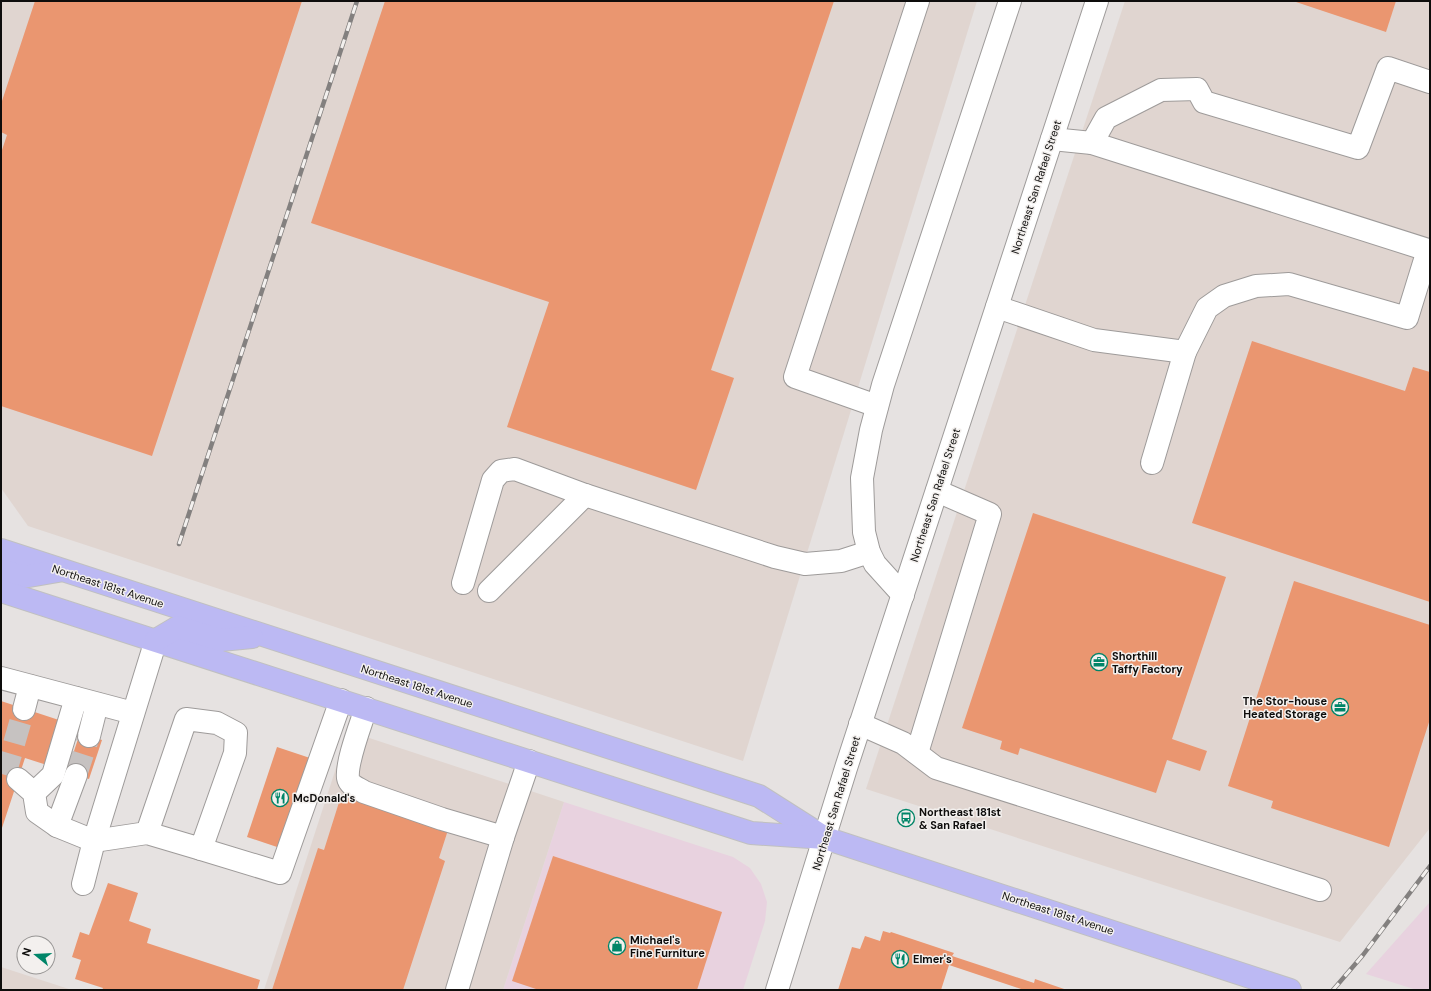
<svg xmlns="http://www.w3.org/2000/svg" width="1431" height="991" viewBox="0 0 1431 991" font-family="'DM Sans',sans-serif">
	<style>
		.commercial { fill: #e8d2df }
		.built { fill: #e0d5d0 }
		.building { fill: #ea9670 }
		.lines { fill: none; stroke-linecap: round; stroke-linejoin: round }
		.minor-tunnel { stroke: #c6c2c1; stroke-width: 22; stroke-dasharray: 22 11; stroke-linecap: butt }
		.minor-casing { stroke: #9e9b9a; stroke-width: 24 }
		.major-casing { stroke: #c0c0c0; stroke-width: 24 }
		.minor { stroke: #fff; stroke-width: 22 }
		.major { stroke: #bcb9f3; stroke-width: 22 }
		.rail-casing { stroke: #83807f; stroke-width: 4.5 }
		.rail { stroke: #f3f0ee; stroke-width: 3; stroke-dasharray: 9; stroke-linecap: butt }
		.labels { text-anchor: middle; stroke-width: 3; stroke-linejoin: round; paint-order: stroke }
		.street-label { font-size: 11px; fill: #0e0d0c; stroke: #f3f0ee }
		.poi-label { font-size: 11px; font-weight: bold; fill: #0e0d0c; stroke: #f3f0ee; text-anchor: start }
	</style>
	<rect width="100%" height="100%" fill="#e6e2e1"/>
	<!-- commercial -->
	<g class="commercial">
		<path d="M 564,802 L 733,857 L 750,868 L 761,884 L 767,902 L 765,921 L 743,990 L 503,990 Z"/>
		<path d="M 1430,902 L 1430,990 L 1417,990 L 1366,974 Z"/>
	</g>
	<!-- built -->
	<g class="built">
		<path d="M 1,1 L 977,1 L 743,761 L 28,526 L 1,488 Z"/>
		<path d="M 1125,1 L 1430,1 L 1430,828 L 1340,942 L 866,789 Z"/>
		<path d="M 348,731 L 564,802 L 503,990 L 264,990 Z"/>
		<path d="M 1,967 L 72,990 L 1,990 Z"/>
	</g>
	<!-- building -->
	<g class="building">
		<path d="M 35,1 L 302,1 L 152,456 L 1,406 L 1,153 L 7,135 L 1,132 L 1,104 Z"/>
		<path d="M 385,1 L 834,1 L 711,370 L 734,378 L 696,490 L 507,427 L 549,302 L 311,223 Z"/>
		<path d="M 1293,1 L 1396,1 L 1386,32 Z"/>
		<path d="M 1252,341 L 1405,391 L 1413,367 L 1430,372 L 1430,602 L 1192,523 Z"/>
		<path d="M 1033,513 L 1226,577 L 1172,739 L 1207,751 L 1200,771 L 1167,760 L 1156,793 L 1020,748 L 1018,755 L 1000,749 L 1002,741 L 962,728 Z"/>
		<path d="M 1294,581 L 1430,625 L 1430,719 L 1389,847 L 1271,808 L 1273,801 L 1228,786 Z"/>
		<path d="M 1,701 L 65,722 L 50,766 L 25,758 L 1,831 Z"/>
		<path d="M 80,733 L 102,740 L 89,779 L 67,772 Z"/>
		<path d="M 277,747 L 313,759 L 283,849 L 247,837 Z"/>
		<path d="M 341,796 L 448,830 L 439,858 L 445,861 L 403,990 L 272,990 L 318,848 L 324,850 Z"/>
		<path d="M 553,856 L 722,912 L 697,990 L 539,990 L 512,981 Z"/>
		<path d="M 108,883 L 138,893 L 129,921 L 151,929 L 147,943 L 260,980 L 257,990 L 102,990 L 103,988 L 75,979 L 81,960 L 72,957 L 80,932 L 89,935 Z"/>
		<path d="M 883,931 L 890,933 L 891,932 L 954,953 L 952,956 L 1034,983 L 1035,979 L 1067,990 L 1024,990 L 949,965 L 941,990 L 838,990 L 852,947 L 860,949 L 865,936 L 880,941 Z"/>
	</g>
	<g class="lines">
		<!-- minor-tunnel -->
		<g class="minor-tunnel">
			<path d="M 5,775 L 24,709"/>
			<path d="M 76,775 L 89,736"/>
		</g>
		<!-- minor casing -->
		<g class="minor-casing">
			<g id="minor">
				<path d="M 1092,143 L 1106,118 L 1161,90 L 1197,89 L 1204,102 L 1358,148 L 1388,68 L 1430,82"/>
				<path d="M 997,307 L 1094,340 L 1185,352 L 1207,308 L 1224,296 L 1256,286 L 1289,284 L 1407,318 L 1428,250 L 1092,143 L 1052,139"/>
				<path d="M 877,406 L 795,377 L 918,1"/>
				<path d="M 1152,463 L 1185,352"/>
				<path d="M 463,583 L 493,480 L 501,471 L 515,469 L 585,495 L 775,557 L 805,564 L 841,561 L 869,552"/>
				<path d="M 489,591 L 585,495"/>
				<path d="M 903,595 L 875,564 L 869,552 L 864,532 L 862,478 L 871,430 L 883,385 L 1010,1"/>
				<path d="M 1,678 L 133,713"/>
				<path d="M 366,708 C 361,724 346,762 348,778 C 349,785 358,788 364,792 L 442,819 L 503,837 L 529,761"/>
				<path d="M 24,709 L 30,686"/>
				<path d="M 860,724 L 903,743 L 936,768 L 1320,890"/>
				<path d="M 89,736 L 97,704"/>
				<path d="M 917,753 L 990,514 L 937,491"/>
				<path d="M 18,779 L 34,793 L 37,812 L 57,826 L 94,841 L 147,833 L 201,849 L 235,753 L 236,733 L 217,723 L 186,719 L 147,833"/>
				<path d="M 34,793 L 53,775 L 76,698"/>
				<path d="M 57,826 L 76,775"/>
				<path d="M 201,849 L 280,873 L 341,700"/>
				<path d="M 83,884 L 94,841 L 156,640"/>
				<path d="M 457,990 L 503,837"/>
				<path d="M 777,990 L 846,768 L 1097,1"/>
			</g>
		</g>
		<!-- major casing -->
		<g class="major-casing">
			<g id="major">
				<path d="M 1,550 L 759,796 L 822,836"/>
				<path d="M 1,570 L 23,577 L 58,571"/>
				<path d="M 1,591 L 751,833 L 825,838 L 1290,990"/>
				<path d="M 156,640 L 178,627 L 221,640 L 252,637"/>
			</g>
		</g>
		<!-- minor -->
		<use href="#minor" class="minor"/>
		<!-- major -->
		<use href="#major" class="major"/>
		<!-- rail casing -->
		<g class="rail-casing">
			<g id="rail">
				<path d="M 179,544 L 357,1"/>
				<path d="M 1333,990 L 1363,955 L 1430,866"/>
			</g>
		</g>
		<!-- rail -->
		<use href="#rail" class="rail"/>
	</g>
	<!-- icons -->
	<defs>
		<g id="office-ring" transform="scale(0.9)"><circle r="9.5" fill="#f3f0ee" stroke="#008568" stroke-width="1.5"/><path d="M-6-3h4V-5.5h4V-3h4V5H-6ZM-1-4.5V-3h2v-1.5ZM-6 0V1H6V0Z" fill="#008568"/></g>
		<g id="restaurant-ring" transform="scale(0.9)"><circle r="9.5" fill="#f3f0ee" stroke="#008568" stroke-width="1.5"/><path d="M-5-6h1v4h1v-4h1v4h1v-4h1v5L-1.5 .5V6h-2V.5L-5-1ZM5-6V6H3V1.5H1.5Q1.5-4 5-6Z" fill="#008568"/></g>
		<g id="bus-ring" transform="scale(0.9)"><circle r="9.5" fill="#f3f0ee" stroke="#008568" stroke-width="1.5"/><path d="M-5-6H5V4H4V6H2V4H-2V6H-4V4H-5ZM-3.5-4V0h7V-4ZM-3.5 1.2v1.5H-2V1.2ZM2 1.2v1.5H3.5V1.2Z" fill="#008568"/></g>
		<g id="shop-ring" transform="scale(0.9)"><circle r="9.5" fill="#f3f0ee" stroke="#008568" stroke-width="1.5"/><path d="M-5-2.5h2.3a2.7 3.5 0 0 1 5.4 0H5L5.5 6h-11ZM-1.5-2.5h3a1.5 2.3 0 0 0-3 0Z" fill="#008568"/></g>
	</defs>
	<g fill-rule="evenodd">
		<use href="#office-ring" x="1099" y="662"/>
		<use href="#office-ring" x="1340" y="707"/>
		<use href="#restaurant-ring" x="280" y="798"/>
		<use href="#bus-ring" x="906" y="818"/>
		<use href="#shop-ring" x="617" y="946"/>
		<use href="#restaurant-ring" x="900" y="959"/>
	</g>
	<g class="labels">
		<!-- street labels -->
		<g class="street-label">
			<text transform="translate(1036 187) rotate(-72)" y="4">Northeast San Rafael Street</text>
			<text transform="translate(935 495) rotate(-72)" y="4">Northeast San Rafael Street</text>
			<text transform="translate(108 586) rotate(18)" y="4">Northeast 181st Avenue</text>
			<text transform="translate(417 686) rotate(18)" y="4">Northeast 181st Avenue</text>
			<text transform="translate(836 803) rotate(-73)" y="4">Northeast San Rafael Street</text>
			<text transform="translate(1058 913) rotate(18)" y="4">Northeast 181st Avenue</text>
		</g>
		<!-- poi labels -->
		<g class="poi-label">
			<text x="1112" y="660">Shorthill<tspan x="1112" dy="13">Taffy Factory</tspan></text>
			<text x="1327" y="705" text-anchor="end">The Stor-house<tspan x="1327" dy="13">Heated Storage</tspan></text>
			<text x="293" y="802">McDonald's</text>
			<text x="919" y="816">Northeast 181st<tspan x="919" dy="13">&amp; San Rafael</tspan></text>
			<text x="630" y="944">Michael's<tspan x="630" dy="13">Fine Furniture</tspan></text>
			<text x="913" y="963">Elmer's</text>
		</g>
	</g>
	<!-- border -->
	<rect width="1431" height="991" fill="none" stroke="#0e0d0c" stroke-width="4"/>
	<!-- north arrow -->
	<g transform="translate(36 955) rotate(288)"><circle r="19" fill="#f3f0ee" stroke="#979594"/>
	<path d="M0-3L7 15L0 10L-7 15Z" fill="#008568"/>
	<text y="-6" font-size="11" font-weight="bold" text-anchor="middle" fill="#0e0d0c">N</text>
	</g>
</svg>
